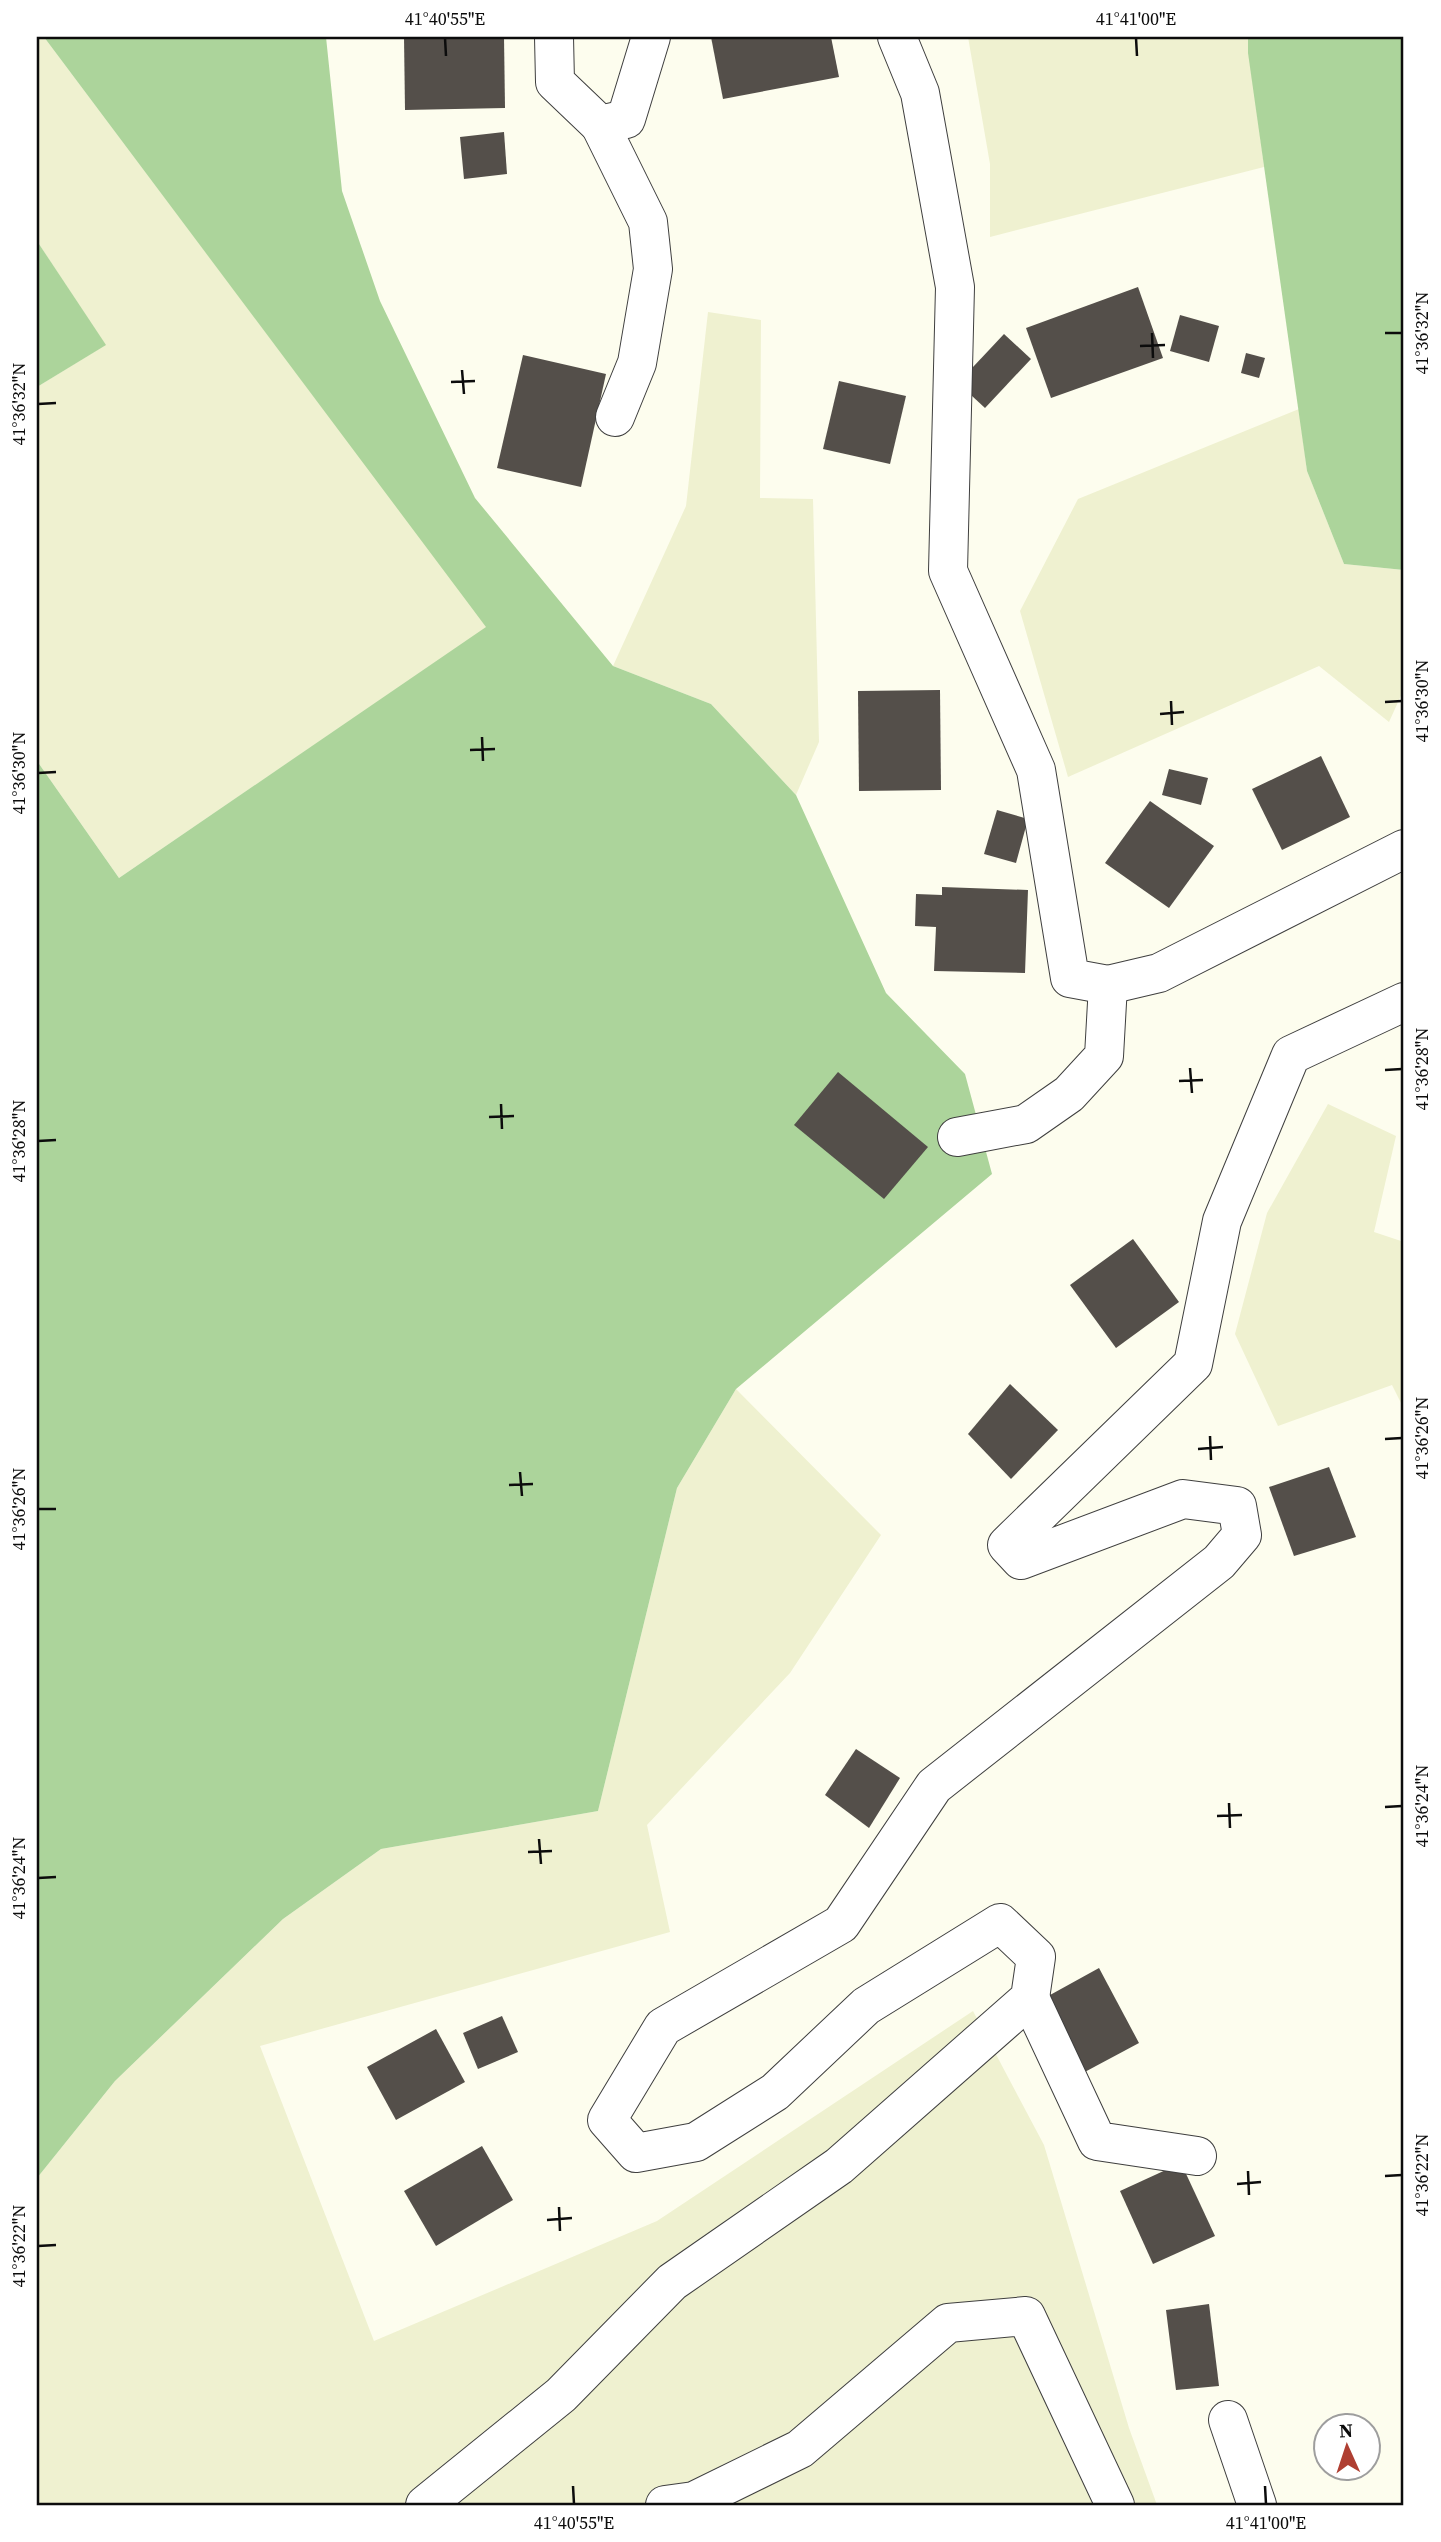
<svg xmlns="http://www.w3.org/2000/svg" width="1441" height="2542" viewBox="0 0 1441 2542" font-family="'Source Serif 4',serif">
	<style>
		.farmland { fill: #eff1d0 }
		.forest { fill: #acd49b }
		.building { fill: #544f4a }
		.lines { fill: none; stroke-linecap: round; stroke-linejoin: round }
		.minor-casing { stroke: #3f3f3f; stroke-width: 40 }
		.minor { stroke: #fff; stroke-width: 38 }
		.ticks { fill: none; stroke: #0c0c0c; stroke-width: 2.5 }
		.neatline { fill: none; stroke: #0c0c0c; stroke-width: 2.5 }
		.ticks-label { font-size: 18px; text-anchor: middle; fill: #0c0c0c }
	</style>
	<rect width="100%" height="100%" fill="#fdfdee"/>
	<!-- farmland -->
	<g class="farmland">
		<path d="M 37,37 L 44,37 L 487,627 L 119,878 L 37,761 L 37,387 L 105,345 L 37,241 Z"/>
		<path d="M 968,37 L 1248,37 L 1264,167 L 990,237 L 990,164 Z"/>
		<path d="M 708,312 L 761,320 L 760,498 L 813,499 L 819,742 L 796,795 L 711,704 L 613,666 L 686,506 Z"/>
		<path d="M 1299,409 L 1307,471 L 1344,564 L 1404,570 L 1404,689 L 1389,722 L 1319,666 L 1068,777 L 1020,611 L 1078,499 Z"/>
		<path d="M 1328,1104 L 1396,1136 L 1374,1232 L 1404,1242 L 1404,1409 L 1392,1385 L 1278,1426 L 1235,1334 L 1267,1213 Z"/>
		<path d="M 736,1389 L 881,1535 L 790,1673 L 647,1825 L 670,1932 L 260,2046 L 374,2341 L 657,2221 L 973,2011 L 1044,2145 L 1129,2428 L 1157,2505 L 37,2505 L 37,2178 L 115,2081 L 283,1919 L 381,1849 L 598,1811 L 677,1488 Z"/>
	</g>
	<!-- forest -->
	<g class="forest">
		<path d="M 44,37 L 326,37 L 342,191 L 380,301 L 475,498 L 613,666 L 711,704 L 796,795 L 886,993 L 965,1074 L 992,1174 L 736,1389 L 677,1488 L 598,1811 L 381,1849 L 283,1919 L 115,2081 L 37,2178 L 37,761 L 119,878 L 486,627 Z"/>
		<path d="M 1248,37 L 1404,37 L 1404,570 L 1344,564 L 1307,471 L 1248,53 Z"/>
		<path d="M 37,241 L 106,345 L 37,387 Z"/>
	</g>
	<!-- building -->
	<g class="building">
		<path d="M 404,37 L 504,37 L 505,108 L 405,110 Z"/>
		<path d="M 711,37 L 831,37 L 839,77 L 723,99 Z"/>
		<path d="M 504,132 L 507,174 L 464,179 L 460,137 Z"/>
		<path d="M 1138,287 L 1163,358 L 1051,398 L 1026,328 Z"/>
		<path d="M 1180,315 L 1219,326 L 1209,362 L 1170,351 Z"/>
		<path d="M 1004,334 L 1031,359 L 985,408 L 958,383 Z"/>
		<path d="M 1246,353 L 1265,358 L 1259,378 L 1241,373 Z"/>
		<path d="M 523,355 L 606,374 L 581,487 L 497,468 Z"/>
		<path d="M 839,381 L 906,396 L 890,464 L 823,449 Z"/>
		<path d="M 940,690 L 941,790 L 859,791 L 858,691 Z"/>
		<path d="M 1321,756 L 1350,817 L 1282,850 L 1252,789 Z"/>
		<path d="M 1169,769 L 1208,778 L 1201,805 L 1162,795 Z"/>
		<path d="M 1150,801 L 1214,846 L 1169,908 L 1105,863 Z"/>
		<path d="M 997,810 L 1028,819 L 1016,863 L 984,854 Z"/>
		<path d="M 942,887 L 1028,890 L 1025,973 L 934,971 L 936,927 L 915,926 L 916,894 L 942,895 Z"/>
		<path d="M 838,1072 L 928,1147 L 884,1199 L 794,1125 Z"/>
		<path d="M 1133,1239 L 1179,1302 L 1116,1348 L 1070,1285 Z"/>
		<path d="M 1010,1384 L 1058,1430 L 1011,1479 L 968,1434 Z"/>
		<path d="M 1329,1467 L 1356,1537 L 1294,1556 L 1269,1487 Z"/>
		<path d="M 856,1749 L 900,1778 L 869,1828 L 825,1795 Z"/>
		<path d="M 1099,1968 L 1139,2043 L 1081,2074 L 1041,2000 Z"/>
		<path d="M 502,2016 L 518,2052 L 478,2069 L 463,2033 Z"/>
		<path d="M 436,2029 L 465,2082 L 396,2120 L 367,2067 Z"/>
		<path d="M 482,2146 L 513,2200 L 436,2246 L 404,2191 Z"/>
		<path d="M 1181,2163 L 1215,2236 L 1153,2264 L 1120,2191 Z"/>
		<path d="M 1209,2304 L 1219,2386 L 1176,2390 L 1166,2310 Z"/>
	</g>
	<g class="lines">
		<!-- minor casing -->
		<g class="minor-casing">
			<g id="minor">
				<path d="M 554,37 L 555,82 L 600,125 L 626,119 L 651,37"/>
				<path d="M 897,37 L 920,93 L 955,287 L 948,571 L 1036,770 L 1070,978 L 1108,985 L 1159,973 L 1404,849"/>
				<path d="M 600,125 L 648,222 L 653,269 L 637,363 L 615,417"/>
				<path d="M 957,1137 L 1026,1124 L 1069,1094 L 1104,1056 L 1108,985"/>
				<path d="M 1030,1998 L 1097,2141 L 1197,2156"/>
				<path d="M 1228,2420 L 1257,2505"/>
				<path d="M 425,2505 L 561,2395 L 672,2282 L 839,2166 L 1030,1998 L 1036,1957 L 1000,1923 L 866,2006 L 775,2092 L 696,2142 L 636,2153 L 607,2120 L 663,2027 L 841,1924 L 934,1786 L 1219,1562 L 1242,1535 L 1237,1506 L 1183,1499 L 1021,1560 L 1007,1545 L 1193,1364 L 1222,1221 L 1291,1055 L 1404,1002"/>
				<path d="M 665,2505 L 694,2501 L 800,2449 L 948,2323 L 1026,2316 L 1115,2505"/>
			</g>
		</g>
		<!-- minor -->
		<use href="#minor" class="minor"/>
	</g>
	<!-- ticks -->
	<path class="ticks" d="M 445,38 L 446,56M 1136,38 L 1137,56M 1152,333 L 1153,358M 1385,333 L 1402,333M 1140,346 L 1165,345M 462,370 L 464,394M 451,382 L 475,381M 38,404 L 56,403M 1171,701 L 1172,725M 1385,702 L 1402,701M 1160,714 L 1184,712M 482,737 L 483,761M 470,750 L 495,749M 38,773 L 56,772M 1190,1068 L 1192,1093M 1385,1070 L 1402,1069M 1179,1081 L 1203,1080M 501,1104 L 502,1129M 489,1117 L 514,1116M 38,1141 L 56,1140M 1210,1436 L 1211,1460M 1385,1439 L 1402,1438M 1198,1449 L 1223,1447M 520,1472 L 522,1496M 509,1485 L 533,1484M 38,1509 L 56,1509M 1229,1803 L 1230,1828M 1385,1807 L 1402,1806M 1217,1816 L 1242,1815M 539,1839 L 541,1864M 528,1852 L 552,1851M 38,1878 L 56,1877M 1248,2171 L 1249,2195M 1385,2176 L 1402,2175M 1237,2184 L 1261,2182M 559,2207 L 560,2231M 547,2220 L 572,2218M 38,2246 L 56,2245M 573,2486 L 574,2504M 1265,2486 L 1266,2504"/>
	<!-- border -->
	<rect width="1441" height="2542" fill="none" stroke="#ffffff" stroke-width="77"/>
	<!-- north arrow -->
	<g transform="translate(1347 2447) rotate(357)"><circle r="33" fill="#ffffff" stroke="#9e9e9e" stroke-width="2"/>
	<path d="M0-5L12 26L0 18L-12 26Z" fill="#af3f32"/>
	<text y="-10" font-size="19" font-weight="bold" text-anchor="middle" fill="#0c0c0c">N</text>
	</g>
	<rect x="38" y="38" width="1364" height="2466" class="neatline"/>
	<g class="ticks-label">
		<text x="445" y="25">41°40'55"E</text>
		<text x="1136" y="25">41°41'00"E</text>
		<text transform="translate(1422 333) rotate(-90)" y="6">41°36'32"N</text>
		<text transform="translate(19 404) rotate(-90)" y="6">41°36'32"N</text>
		<text transform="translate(1422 701) rotate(-90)" y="6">41°36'30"N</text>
		<text transform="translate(19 773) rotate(-90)" y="6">41°36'30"N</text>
		<text transform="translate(1422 1069) rotate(-90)" y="6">41°36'28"N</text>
		<text transform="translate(19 1141) rotate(-90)" y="6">41°36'28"N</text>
		<text transform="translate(1422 1438) rotate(-90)" y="6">41°36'26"N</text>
		<text transform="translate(19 1509) rotate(-90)" y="6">41°36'26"N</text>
		<text transform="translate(1422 1806) rotate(-90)" y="6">41°36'24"N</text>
		<text transform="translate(19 1878) rotate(-90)" y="6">41°36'24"N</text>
		<text transform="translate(1422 2175) rotate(-90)" y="6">41°36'22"N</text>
		<text transform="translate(19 2246) rotate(-90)" y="6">41°36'22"N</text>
		<text x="574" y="2529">41°40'55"E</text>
		<text x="1266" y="2529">41°41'00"E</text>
	</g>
</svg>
